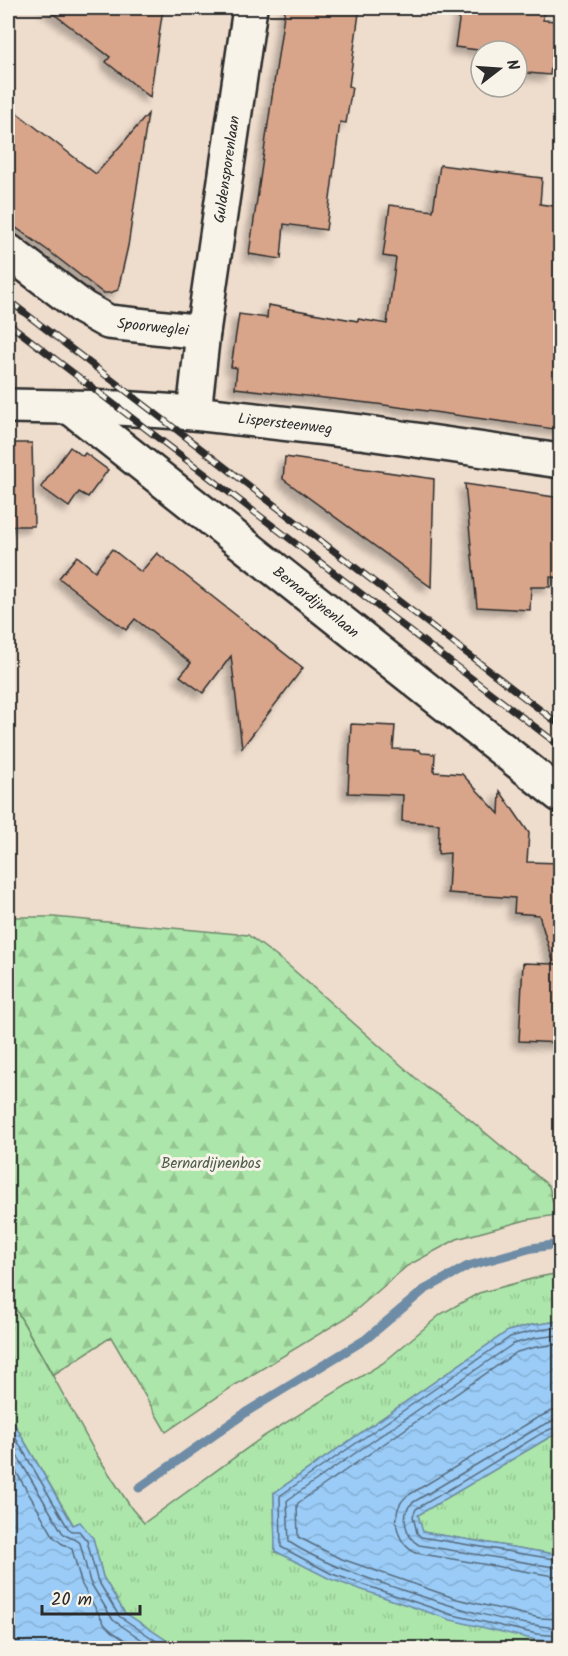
<svg xmlns="http://www.w3.org/2000/svg" width="568" height="1656" viewBox="0 0 568 1656" font-family="Kalam,sans-serif">
	<style>
		.grass { fill: url(#grass-tufts); stroke: #6c886a; stroke-width: 1.5 }
		.forest { fill: url(#forest-firs); stroke: #6c886a; stroke-width: 1.5 }
		.water { fill: url(#water-waves); stroke: #6e8ca5; stroke-width: 1.5 }
		.lines { fill: none; stroke-linecap: round; stroke-linejoin: round }
		.shore { stroke: #576b7d; stroke-width: 1.5 }
		.stream { stroke: #6e8ca5; stroke-width: 9 }
		.building { fill: #d8a58b; stroke: #2b2b2b; stroke-width: 1.5; filter: url(#shadow) }
		.minor-casing { stroke: #2b2b2b; stroke-width: 38 }
		.minor { stroke: #f7f3e8; stroke-width: 33 }
		.rail-casing { stroke: #2b2b2b; stroke-width: 7 }
		.rail { stroke: #f7f3e8; stroke-width: 4.5; stroke-dasharray: 14; stroke-linecap: butt }
		.labels { text-anchor: middle; stroke-width: 6; stroke-linejoin: round; paint-order: stroke }
		.street-label { font-size: 15px; fill: #2b2b2b; stroke: #f7f3e8 }
		.park-label { font-size: 15px; fill: #4b5a4b; stroke: #f7f3e8 }
	</style>
	<defs>
		<pattern id="grass-tufts" width="24" height="20" patternUnits="userSpaceOnUse" patternTransform="scale(1.5)"><rect width="24" height="20" fill="#ace6aa"/><path d="M3 7l-1-3M5 7V3M7 7l1-3M15 17l-1-3M17 17v-4M19 17l1-3" fill="none" stroke="#94c592"/></pattern>
		<pattern id="forest-firs" width="22" height="20" patternUnits="userSpaceOnUse" patternTransform="scale(1.5)"><rect width="22" height="20" fill="#ace6aa"/><path d="M5 1l3.5 6h-7zM16 11l3.5 6h-7z" fill="#94c592"/></pattern>
		<pattern id="water-waves" width="16" height="10" patternUnits="userSpaceOnUse" patternTransform="scale(1.5)"><rect width="16" height="10" fill="#9accf7"/><path d="M0 5q4-4 8 0t8 0" fill="none" stroke="#85afd4"/></pattern>
		<filter id="shadow"><feDropShadow dx="-5.5" dy="5.5" stdDeviation="3" flood-color="#0004"/></filter>
	</defs>
	<rect width="100%" height="100%" fill="#eedccc"/>
	<filter id="ink" filterUnits="userSpaceOnUse"><feTurbulence type="fractalNoise" baseFrequency=".0167" numOctaves="2"/><feDisplacementMap in="SourceGraphic" scale="12" xChannelSelector="R" yChannelSelector="G"/><feConvolveMatrix kernelMatrix="1 2 1 2 8 2 1 2 1" color-interpolation-filters="sRGB"/></filter>
	<g filter="url(#ink)">
		<!-- grass -->
		<g class="grass">
			<path d="M 560,1273 L 560,1321 L 532,1325 L 508,1331 L 274,1493 L 275,1552 L 536,1640 L 560,1642 L 560,1648 L 178,1648 L 124,1612 L 103,1577 L 93,1538 L 74,1526 L 8,1413 L 8,1295 L 95,1452 L 132,1509 L 144,1523 L 264,1436 L 383,1363 L 441,1314 L 479,1293 L 539,1277 Z"/>
			<path d="M 560,1432 L 560,1555 L 422,1532 L 418,1515 L 548,1438 Z"/>
		</g>
		<!-- forest -->
		<path class="forest" d="M 8,917 L 53,917 L 248,935 L 289,966 L 427,1088 L 450,1103 L 549,1186 L 556,1215 L 526,1220 L 457,1239 L 407,1266 L 349,1316 L 232,1387 L 166,1432 L 111,1337 L 53,1375 L 8,1295 Z"/>
		<!-- water -->
		<g class="water">
			<path d="M 560,1321 L 560,1432 L 548,1438 L 418,1515 L 423,1532 L 560,1555 L 560,1642 L 536,1640 L 451,1620 L 330,1579 L 275,1551 L 274,1493 L 508,1331 L 532,1325 Z"/>
			<path d="M 8,1413 L 73,1525 L 80,1522 L 93,1538 L 103,1577 L 124,1612 L 178,1648 L 8,1648 Z"/>
		</g>
		<g class="lines">
			<!-- shore -->
			<g class="shore">
				<path d="M 560,1327 L 533,1331 L 510,1337 L 281,1495 L 280,1497 L 281,1547 L 332,1574 L 453,1615 L 537,1634 L 560,1636"/>
				<path d="M 560,1335 L 535,1338 L 513,1344 L 289,1499 L 287,1501 L 289,1542 C 323,1564 361,1576 399,1589 C 451,1606 505,1624 560,1628"/>
				<path d="M 560,1344 L 536,1347 L 517,1352 L 298,1503 L 297,1506 L 298,1537 L 339,1558 L 457,1599 L 540,1618 L 560,1619"/>
				<path d="M 560,1410 L 552,1411 L 537,1418 L 407,1496 C 389,1510 395,1544 416,1553 L 560,1577"/>
				<path d="M 560,1419 L 555,1420 L 541,1426 L 412,1503 C 400,1514 405,1537 419,1545 L 560,1568"/>
				<path d="M 8,1425 L 68,1528 L 72,1531 L 79,1531 L 87,1541 L 97,1579 L 119,1616 L 167,1648"/>
				<path d="M 560,1427 C 546,1428 532,1440 519,1447 C 485,1468 451,1489 416,1509 L 413,1516 L 417,1533 L 421,1537 L 560,1560"/>
				<path d="M 8,1440 L 62,1532 C 67,1539 75,1537 80,1543 L 90,1582 L 113,1620 L 154,1648"/>
				<path d="M 8,1458 L 54,1537 L 61,1543 L 72,1549 L 82,1585 L 105,1625 L 111,1631 L 137,1648"/>
			</g>
			<!-- stream -->
			<path class="stream" d="M 139,1488 L 248,1411 L 366,1339 L 424,1290 L 468,1266 L 532,1248 L 560,1244"/>
		</g>
		<!-- building -->
		<g class="building">
			<path d="M 46,8 L 163,8 L 150,97 L 106,62 L 110,57 Z"/>
			<path d="M 285,8 L 318,8 L 359,13 L 349,86 L 352,87 L 346,123 L 340,122 L 326,230 L 284,224 L 281,259 L 249,254 Z"/>
			<path d="M 461,8 L 544,8 L 543,20 L 557,21 L 550,75 L 517,72 L 517,51 L 486,51 L 455,47 Z"/>
			<path d="M 8,106 L 96,174 L 148,114 L 128,246 L 118,290 L 110,293 L 103,293 L 50,252 L 8,222 Z"/>
			<path d="M 440,165 L 542,178 L 540,204 L 561,207 L 561,430 L 377,404 L 235,388 L 237,368 L 231,367 L 239,314 L 267,318 L 268,305 L 358,321 L 358,319 L 387,324 L 396,258 L 383,256 L 390,205 L 433,211 Z"/>
			<path d="M 8,443 L 32,443 L 34,526 L 8,526 Z"/>
			<path d="M 70,447 L 83,456 L 85,453 L 108,470 L 88,497 L 79,492 L 69,507 L 41,487 Z"/>
			<path d="M 285,457 L 434,479 L 431,587 L 283,479 Z"/>
			<path d="M 465,484 L 561,498 L 561,578 L 550,577 L 550,587 L 531,587 L 530,610 L 477,607 Z"/>
			<path d="M 112,549 L 141,572 L 157,553 L 303,668 L 242,748 L 231,656 L 203,693 L 180,676 L 191,663 L 135,619 L 126,630 L 59,578 L 77,556 L 95,571 Z"/>
			<path d="M 351,724 L 395,726 L 393,749 L 419,750 L 422,753 L 435,754 L 434,772 L 462,774 L 499,814 L 500,791 L 529,833 L 527,862 L 561,863 L 561,963 L 555,964 L 561,964 L 561,1043 L 519,1041 L 523,963 L 554,964 L 539,915 L 514,913 L 515,898 L 448,893 L 450,853 L 438,854 L 439,824 L 402,821 L 403,795 L 348,793 Z"/>
		</g>
		<g class="lines">
			<!-- minor casing -->
			<g class="minor-casing">
				<g id="minor">
					<path id="s1" d="M 8,251 L 83,308 L 108,322 L 203,332"/>
					<path id="s2" d="M 8,406 L 119,408 L 194,413 L 361,432 L 560,461"/>
					<path id="s3" d="M 70,407 L 560,795"/>
					<path id="s4" d="M 194,413 L 203,332 L 250,8"/>
				</g>
			</g>
			<!-- minor -->
			<use href="#minor" class="minor"/>
			<!-- rail casing -->
			<g class="rail-casing">
				<g id="rail">
					<path d="M 8,300 L 560,725"/>
					<path d="M 8,323 L 560,746"/>
				</g>
			</g>
			<!-- rail -->
			<use href="#rail" class="rail"/>
		</g>
	</g>
	<g class="labels">
		<!-- street labels -->
		<g class="street-label">
			<text dy="5" stroke="none"><textPath href="#s4" startOffset="246">Guldensporenlaan</textPath></text>
			<text dy="5" stroke="none"><textPath href="#s1" startOffset="168">Spoorweglei</textPath></text>
			<text dy="5" stroke="none"><textPath href="#s2" startOffset="278">Lispersteenweg</textPath></text>
			<text dy="5" stroke="none"><textPath href="#s3" startOffset="314">Bernardijnenlaan</textPath></text>
		</g>
		<!-- park labels -->
		<g class="park-label">
			<text x="211" y="1168">Bernardijnenbos</text>
		</g>
	</g>
	<!-- margin -->
	<rect width="568" height="1656" fill="none" stroke="#f7f3e8" stroke-width="30"/>
	<rect x="15" y="15" width="538" height="1626" fill="none" stroke="#2b2b2b" stroke-width="2" filter="url(#ink)"/>
	<!-- north arrow -->
	<g transform="translate(499 69) rotate(73)"><circle r="28" fill="#f7f3e8" stroke="#a5a39c" stroke-width="1.5"/>
	<path d="M0-4.5L10 22L0 15L-10 22Z" fill="#2b2b2b"/>
	<text y="-9" font-size="16" font-weight="bold" text-anchor="middle" fill="#2b2b2b">N</text>
	</g>
	<!-- scale -->
	<path d="M42 1605v9h98v-9" fill="none" stroke="#2b2b2b" stroke-width="3"/>
	<text x="51" y="1605" font-size="18" fill="#2b2b2b" stroke="#f7f3e8" stroke-width="4.5" paint-order="stroke">20 m</text>
</svg>
